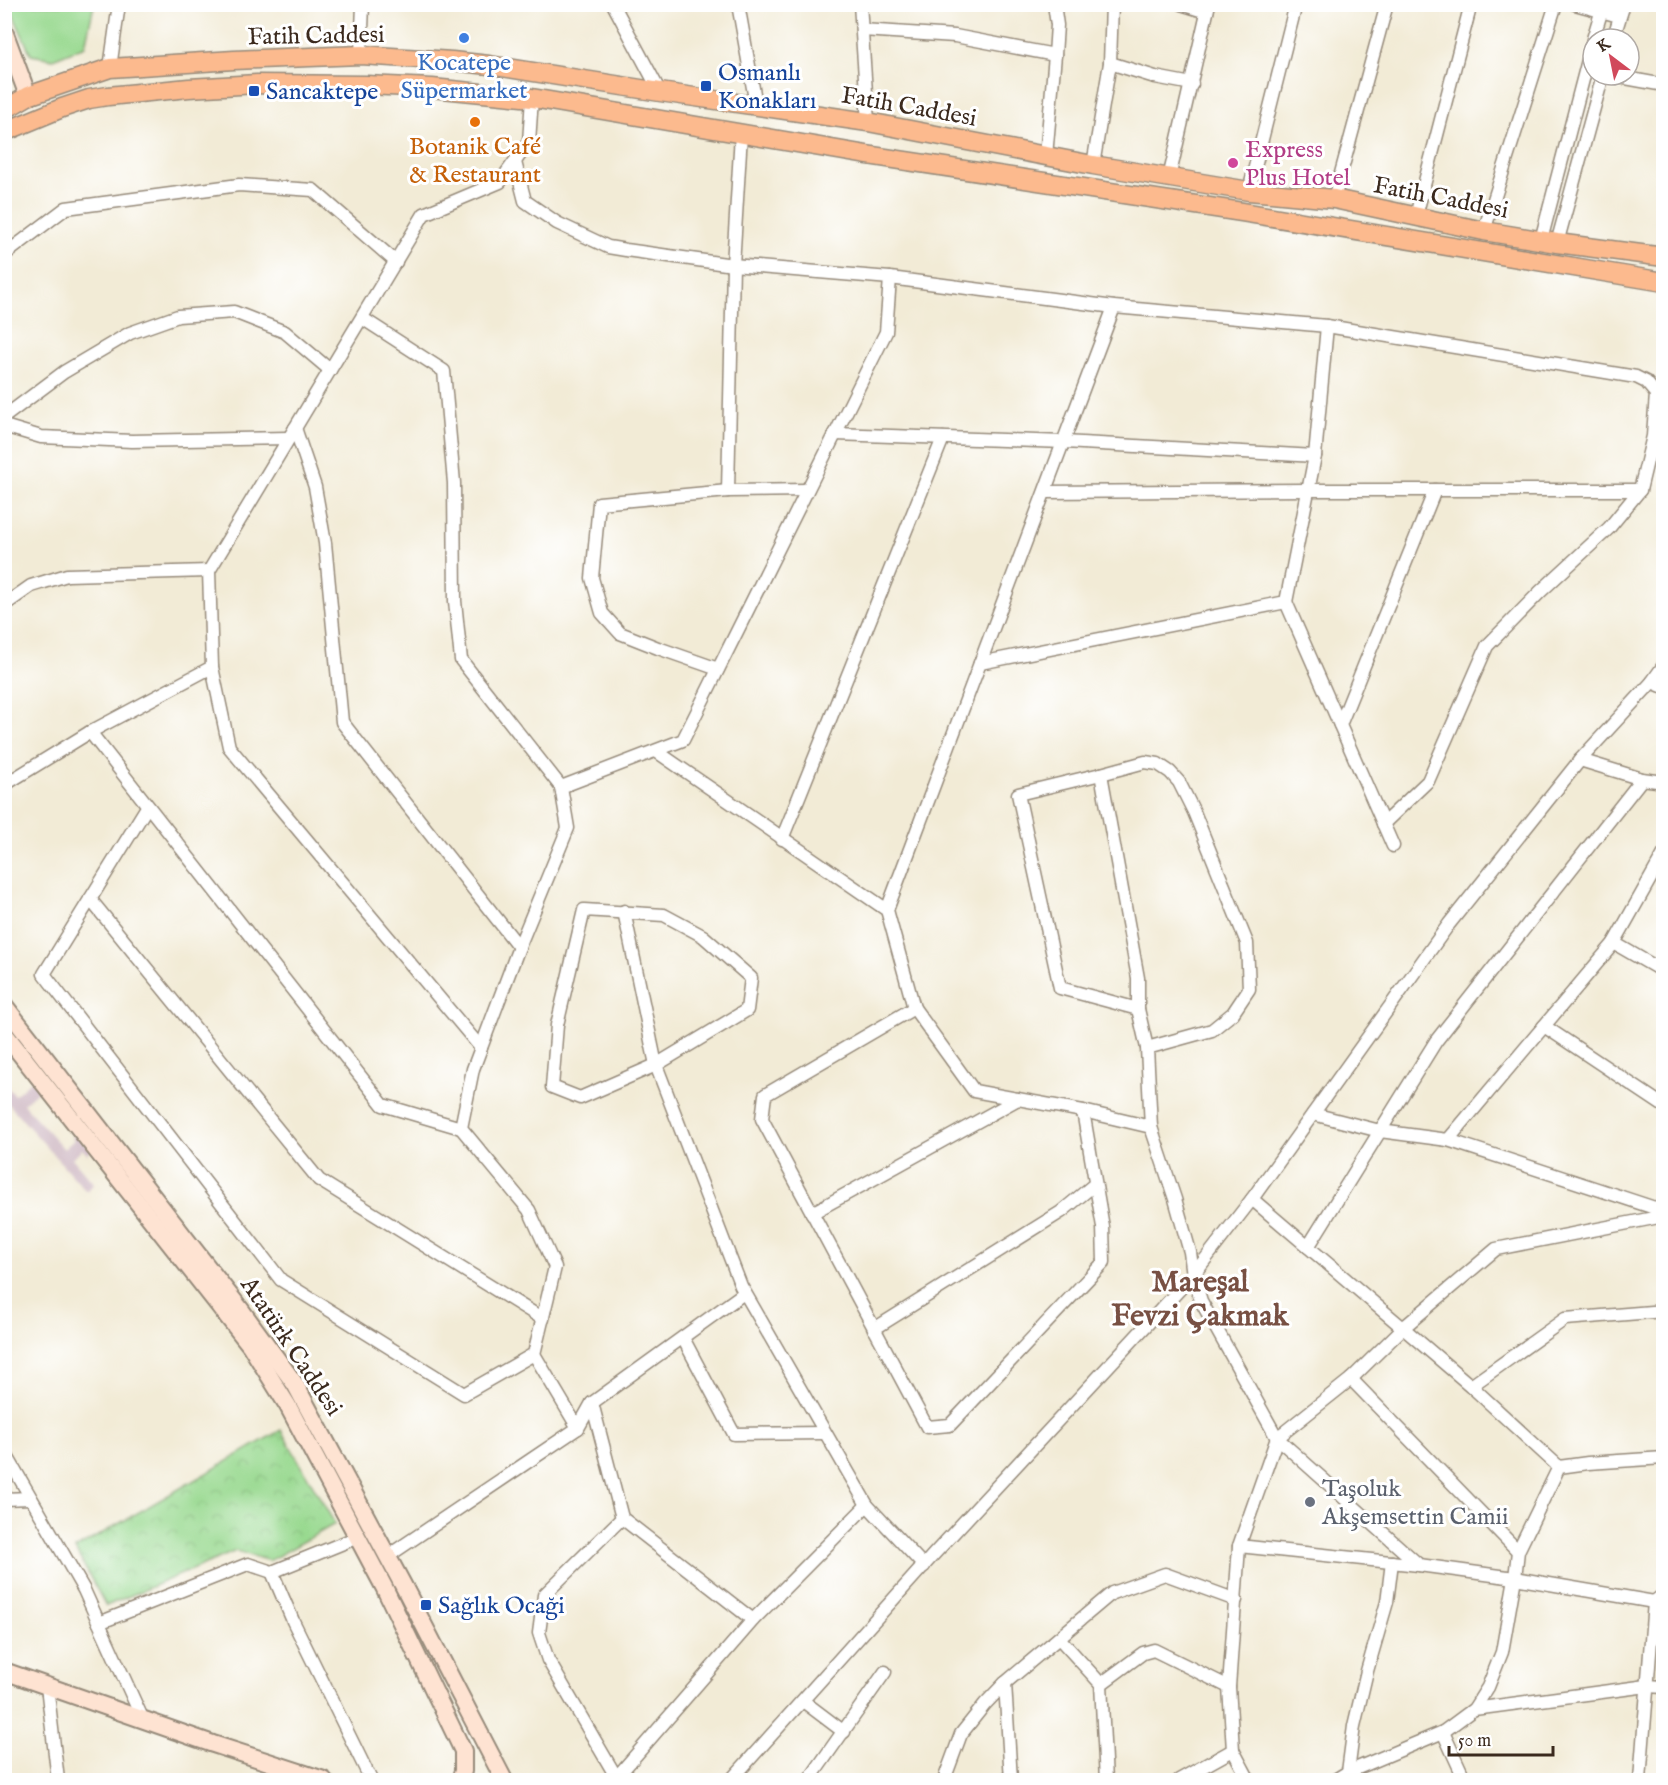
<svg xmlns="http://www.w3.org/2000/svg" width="1668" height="1785" viewBox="0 0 1668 1785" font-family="'IM FELL English',serif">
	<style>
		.railway { fill: #d2bdc7; fill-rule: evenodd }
		.grass { fill: #98d98f; stroke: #6a8256; stroke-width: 1.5 }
		.park { fill: url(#park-crowns); stroke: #6a8256; stroke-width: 1.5 }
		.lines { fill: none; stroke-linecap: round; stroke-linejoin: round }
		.street-casing { stroke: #968a7a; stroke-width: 15 }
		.secondary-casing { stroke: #968a7a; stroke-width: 20 }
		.primary-casing { stroke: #968a7a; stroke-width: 21 }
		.street { stroke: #fff; stroke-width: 12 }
		.secondary { stroke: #fee3d2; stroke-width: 16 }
		.primary { stroke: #fcba8e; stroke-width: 18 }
		.shop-dot { fill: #3f7fe0; stroke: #fff; stroke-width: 2 }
		.transit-dot { fill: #1a4fb4; stroke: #fff; stroke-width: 2 }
		.food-dot { fill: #e8710a; stroke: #fff; stroke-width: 2 }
		.hotel-dot { fill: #d1479c; stroke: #fff; stroke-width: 2 }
		.worship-dot { fill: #6b7280; stroke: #fff; stroke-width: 2 }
		.labels { text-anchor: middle; stroke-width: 6; stroke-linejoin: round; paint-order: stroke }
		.street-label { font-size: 24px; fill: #3b2a1e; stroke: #fff }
		.shop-label { font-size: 24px; fill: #366cbe; stroke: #fff }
		.transit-label { font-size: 24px; fill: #164399; stroke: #fff; text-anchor: start }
		.food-label { font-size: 24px; fill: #c56008; stroke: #fff }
		.hotel-label { font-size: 24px; fill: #b23c85; stroke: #fff; text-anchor: start }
		.worship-label { font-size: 24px; fill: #5b616d; stroke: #fff; text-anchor: start }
		.district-label { font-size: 30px; font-weight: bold; fill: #785043; stroke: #fff }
	</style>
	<defs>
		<pattern id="park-crowns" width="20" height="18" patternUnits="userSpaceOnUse" patternTransform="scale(1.5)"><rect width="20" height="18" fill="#98d98f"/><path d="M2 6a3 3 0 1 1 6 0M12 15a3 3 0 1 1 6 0" fill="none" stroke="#84ba7b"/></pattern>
	</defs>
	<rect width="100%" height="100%" fill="#fff"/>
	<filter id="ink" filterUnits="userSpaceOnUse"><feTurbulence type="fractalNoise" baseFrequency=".0167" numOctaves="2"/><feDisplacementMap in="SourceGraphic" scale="12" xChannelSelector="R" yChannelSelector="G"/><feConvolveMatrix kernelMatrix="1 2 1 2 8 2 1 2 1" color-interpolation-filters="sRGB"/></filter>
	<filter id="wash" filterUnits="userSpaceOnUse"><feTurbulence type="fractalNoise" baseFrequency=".008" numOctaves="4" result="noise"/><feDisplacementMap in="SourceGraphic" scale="24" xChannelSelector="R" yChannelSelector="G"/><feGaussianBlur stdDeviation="1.35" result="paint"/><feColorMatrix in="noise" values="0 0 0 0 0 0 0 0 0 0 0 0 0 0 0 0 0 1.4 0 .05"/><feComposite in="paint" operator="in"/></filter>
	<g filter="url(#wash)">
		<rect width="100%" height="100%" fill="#f2ebd6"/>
		<!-- railway -->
		<path class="railway" d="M 5,1015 L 128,1154 L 95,1147 L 87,1154 L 82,1149 L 72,1158 L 94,1184 L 86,1191 L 5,1100 L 4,1084 L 15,1095 L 41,1072 L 5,1031 ZM 49,1081 L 79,1130 L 72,1137 L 74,1140 L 64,1149 L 23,1104 Z"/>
		<!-- grass -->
		<path class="grass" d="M 9,5 L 94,5 L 85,46 L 53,59 L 31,55 Z"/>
		<!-- park -->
		<path class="park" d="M 281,1430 L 335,1524 L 269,1561 L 236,1551 L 106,1606 L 75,1549 Z"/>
	</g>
	<g filter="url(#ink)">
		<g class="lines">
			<!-- street casing -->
			<g class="street-casing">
				<g id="street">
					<path d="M 613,4 L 660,92"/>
					<path d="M 738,4 L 756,105"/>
					<path d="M 860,4 L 868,122"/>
					<path d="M 1181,4 L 1207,12"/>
					<path d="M 1575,4 L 1619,16"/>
					<path d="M 862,30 L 955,36 L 1055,55"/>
					<path d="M 1593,39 L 1603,6"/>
					<path d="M 1613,39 L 1624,4"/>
					<path d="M 361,55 L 363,4"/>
					<path d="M 1110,63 L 1155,77 L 1192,84"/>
					<path d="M 110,68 L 119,4"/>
					<path d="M 1609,75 L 1664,85"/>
					<path d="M 1046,156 L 1055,55 L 1057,25 L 1054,4"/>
					<path d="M 515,162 L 525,201 L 557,223 L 608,247 L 626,250 L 733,265 L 890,278 L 1114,307 L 1327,326 L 1636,377 L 1646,382 L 1656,394 L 1653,436 L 1640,490 L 1609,528 L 1540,592 L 1487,646 L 1428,781 L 1383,824"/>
					<path d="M 1093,165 L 1110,63 L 1112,4"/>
					<path d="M 1169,178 L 1209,4"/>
					<path d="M 1249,191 L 1296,4"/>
					<path d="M 1334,199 L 1387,4"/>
					<path d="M 1416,216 L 1471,4"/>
					<path d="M 1484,231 L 1556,4"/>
					<path d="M 1541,240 L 1593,41"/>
					<path d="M 1557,243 L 1603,75"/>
					<path d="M 4,255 L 66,208 L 239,185 L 313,190 L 396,262"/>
					<path d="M 362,318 L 444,371 L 454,483 L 455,601 L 461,660 L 561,787"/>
					<path d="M 4,417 L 64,372 L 130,333 L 178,316 L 234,312 L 285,332 L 330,370"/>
					<path d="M 4,426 L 41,437 L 132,441 L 289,438"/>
					<path d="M 295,428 L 315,487 L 325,543 L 342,722 L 519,947"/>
					<path d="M 835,434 L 1064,442 L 1315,456"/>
					<path d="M 728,491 L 733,265 L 741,134"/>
					<path d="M 1045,492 L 1308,490 L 1640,490"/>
					<path d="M 1286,602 L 1393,846"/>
					<path d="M 4,605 L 31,586 L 67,575 L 209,571"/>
					<path d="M 980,663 L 1286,602 L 1315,456 L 1327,326"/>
					<path d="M 212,667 L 229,747 L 481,1048"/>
					<path d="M 718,669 L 658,648 L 620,633 L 602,613 L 592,578 L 599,503 L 728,491 L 807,490"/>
					<path d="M 1652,682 L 1664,687"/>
					<path d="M 1340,725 L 1435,490"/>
					<path d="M 90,732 L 383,1105 L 461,1128"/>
					<path d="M 656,751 L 887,910 L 914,1008 L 974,1091 L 1083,1111 L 1151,1127"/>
					<path d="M 1580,760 L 1642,779 L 1664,782"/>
					<path d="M 1101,774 L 1138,978 L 1138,1009 L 1147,1048 L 1151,1127 L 1175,1199 L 1190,1252 L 1193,1275 L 1201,1301 L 1277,1438 L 1419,1565"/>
					<path d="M 4,785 L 90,732 L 212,667 L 209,571 L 424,214 L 500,182 L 529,142 L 532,98"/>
					<path d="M 147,807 L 44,974 L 281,1280 L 464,1394 L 534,1354 L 555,1267 L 529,1210 L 461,1128 L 473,1069 L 519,947 L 568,828 L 561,787 L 683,740 L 886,332 L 890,278"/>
					<path d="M 782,839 L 943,438"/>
					<path d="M 90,899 L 319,1180 L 543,1319"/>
					<path d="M 584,910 L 664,915 L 703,936 L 751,978 L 747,1010 L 656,1065 L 580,1098 L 552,1087 L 557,1025 Z"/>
					<path d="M 887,910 L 1114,307"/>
					<path d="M 624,911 L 656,1065 L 741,1286 L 867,1505 L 924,1566"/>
					<path d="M 1614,943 L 1664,972"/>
					<path d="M 914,1008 L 765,1095 L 762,1119 L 927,1427 L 950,1425 L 1104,1262 L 1103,1227 L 1083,1111"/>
					<path d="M 1138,1009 L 1060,988 L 1018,794 L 1101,774 L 1145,762 L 1158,764 L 1170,772 L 1179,782 L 1194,812 L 1247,943 L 1249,989 L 1233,1013 L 1212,1030 L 1147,1048"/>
					<path d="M 1544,1026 L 1664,1106"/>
					<path d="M 1313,1114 L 1380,1131 L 1448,1140 L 1664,1211"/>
					<path d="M 1448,1140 L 1614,943 L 1664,854"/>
					<path d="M 1252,1199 L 1471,1386 L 1559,1467"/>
					<path d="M 812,1213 L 1018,1099"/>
					<path d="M 1308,1247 L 1436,1041 L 1642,779"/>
					<path d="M 874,1329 L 1061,1212 L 1095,1184"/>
					<path d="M 683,1338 L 734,1434 L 825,1433"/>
					<path d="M 534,1354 L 578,1428"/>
					<path d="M 1351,1379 L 1518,1551"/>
					<path d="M 1471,1386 L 1565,1319 L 1664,1311"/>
					<path d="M 592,1403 L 622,1518 L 753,1620"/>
					<path d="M 4,1451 L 84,1590 L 143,1720"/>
					<path d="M 4,1499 L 30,1498"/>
					<path d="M 1239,1546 L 1419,1565 L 1515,1578 L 1654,1602 L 1664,1594"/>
					<path d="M 388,1556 L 578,1428 L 592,1403 L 744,1293"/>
					<path d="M 272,1572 L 293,1621 L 371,1780"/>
					<path d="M 99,1623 L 248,1564 L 272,1572 L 358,1537"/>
					<path d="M 1059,1638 L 1101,1684 L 1106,1780"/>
					<path d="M 1005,1683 L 1011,1780"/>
					<path d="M 1101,1684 L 1143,1653 L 1154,1650 L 1229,1687"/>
					<path d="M 47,1686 L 58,1780"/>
					<path d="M 803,1701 L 844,1732"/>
					<path d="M 1474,1709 L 1647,1686 L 1664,1687"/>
					<path d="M 1443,1732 L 1465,1780"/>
					<path d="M 1348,1772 L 1354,1726 L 1367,1671 L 1387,1602 L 1392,1562"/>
					<path d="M 616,1778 L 753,1620 L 867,1505"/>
					<path d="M 618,1780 L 548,1660 L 539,1633 L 544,1595 L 622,1518"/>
					<path d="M 731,1780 L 934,1554 L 1193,1275 L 1252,1199 L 1449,924 L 1580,760 L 1652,682 L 1664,665"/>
					<path d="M 809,1780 L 885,1672"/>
					<path d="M 944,1780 L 961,1734 L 985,1704 L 1005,1683 L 1112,1593 L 1165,1574 L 1236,1600"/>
					<path d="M 1179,1780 L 1233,1750"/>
					<path d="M 1249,1780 L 1233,1750 L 1229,1687 L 1239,1546 L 1277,1438 L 1351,1379 L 1403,1328 L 1496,1249 L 1664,1216"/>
					<path d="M 1335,1780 L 1348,1772 L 1443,1732 L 1474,1709 L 1488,1687 L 1502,1652 L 1515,1578 L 1518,1551 L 1559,1467 L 1588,1463 L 1664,1458"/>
					<path d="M 1640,1780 L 1654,1602"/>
				</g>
			</g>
			<!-- secondary casing -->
			<g class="secondary-casing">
				<g id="secondary">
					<path d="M 4,31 L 28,96"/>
					<path d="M 4,1005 L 241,1310 L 295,1384 L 403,1585 L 504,1780"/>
					<path d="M 4,1033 L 250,1345 L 288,1406 L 384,1587 L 463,1751 L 463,1771 L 460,1780"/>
					<path d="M 4,1671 L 213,1744 L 324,1780"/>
				</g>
			</g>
			<!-- primary casing -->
			<g class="primary-casing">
				<g id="primary">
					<path d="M 4,110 L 28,96 L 110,68 L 234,60 L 361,55 L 452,61 L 489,65 L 660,92 L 868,122 L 1093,165 L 1249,191 L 1334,199 L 1484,231 L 1557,243 L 1664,257"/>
					<path d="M 4,132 L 62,108 L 89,99 L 108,96 L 189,88 L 257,84 L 366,85 L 432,88 L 532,98 L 867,155 L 1242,212 L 1664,282"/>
				</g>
			</g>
			<!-- street -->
			<use href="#street" class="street"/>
			<!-- secondary -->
			<use href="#secondary" class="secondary"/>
			<!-- primary -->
			<use href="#primary" class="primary"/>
		</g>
	</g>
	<!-- markers -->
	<circle class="shop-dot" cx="464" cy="38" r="6"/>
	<g class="transit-dot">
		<rect x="700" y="80" width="12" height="12" rx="3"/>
		<rect x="248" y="85" width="12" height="12" rx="3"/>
		<rect x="420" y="1599" width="12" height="12" rx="3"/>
	</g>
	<circle class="food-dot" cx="475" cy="122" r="6"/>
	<circle class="hotel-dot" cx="1233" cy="163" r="6"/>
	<circle class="worship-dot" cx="1310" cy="1502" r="6"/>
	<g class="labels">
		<!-- street labels -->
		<g class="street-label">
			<text transform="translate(316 35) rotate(-1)" y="8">Fatih Caddesi</text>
			<text transform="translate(909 106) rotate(10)" y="8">Fatih Caddesi</text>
			<text transform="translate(1441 197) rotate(11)" y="8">Fatih Caddesi</text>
			<text transform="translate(292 1346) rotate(56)" y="8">Atatürk Caddesi</text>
		</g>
		<!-- shop labels -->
		<g class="shop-label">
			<text x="464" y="70">Kocatepe<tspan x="464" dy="28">Süpermarket</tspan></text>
		</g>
		<!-- transit labels -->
		<g class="transit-label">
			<text x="718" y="80">Osmanlı<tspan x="718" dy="28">Konakları</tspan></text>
			<text x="266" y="99">Sancaktepe</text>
			<text x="438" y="1613">Sağlık Ocaği</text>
		</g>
		<!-- food labels -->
		<g class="food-label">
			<text x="475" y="154">Botanik Café<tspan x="475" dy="28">&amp; Restaurant</tspan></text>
		</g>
		<!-- hotel labels -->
		<g class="hotel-label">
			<text x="1245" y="157">Express<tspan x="1245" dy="28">Plus Hotel</tspan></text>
		</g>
		<!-- worship labels -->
		<g class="worship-label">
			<text x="1322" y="1496">Taşoluk<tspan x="1322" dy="28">Akşemsettin Camii</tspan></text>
		</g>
		<!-- district labels -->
		<g class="district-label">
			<text x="1200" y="1291">Mareşal<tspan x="1200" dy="34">Fevzi Çakmak</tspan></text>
		</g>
	</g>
	<!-- margin -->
	<rect width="1668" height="1785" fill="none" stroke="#fff" stroke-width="24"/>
	<!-- north arrow -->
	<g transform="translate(1611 57) rotate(328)"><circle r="28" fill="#ffffff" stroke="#b1aaa5" stroke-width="1.5"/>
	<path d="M0-4.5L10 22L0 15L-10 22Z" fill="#d1495b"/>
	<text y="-9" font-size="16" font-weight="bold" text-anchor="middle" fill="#3b2a1e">K</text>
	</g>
	<!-- scale -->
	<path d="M1449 1746v9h104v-9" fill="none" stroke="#3b2a1e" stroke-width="3"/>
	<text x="1458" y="1746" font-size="18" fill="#3b2a1e" stroke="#ffffff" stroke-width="4.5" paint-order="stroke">50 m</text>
</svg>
